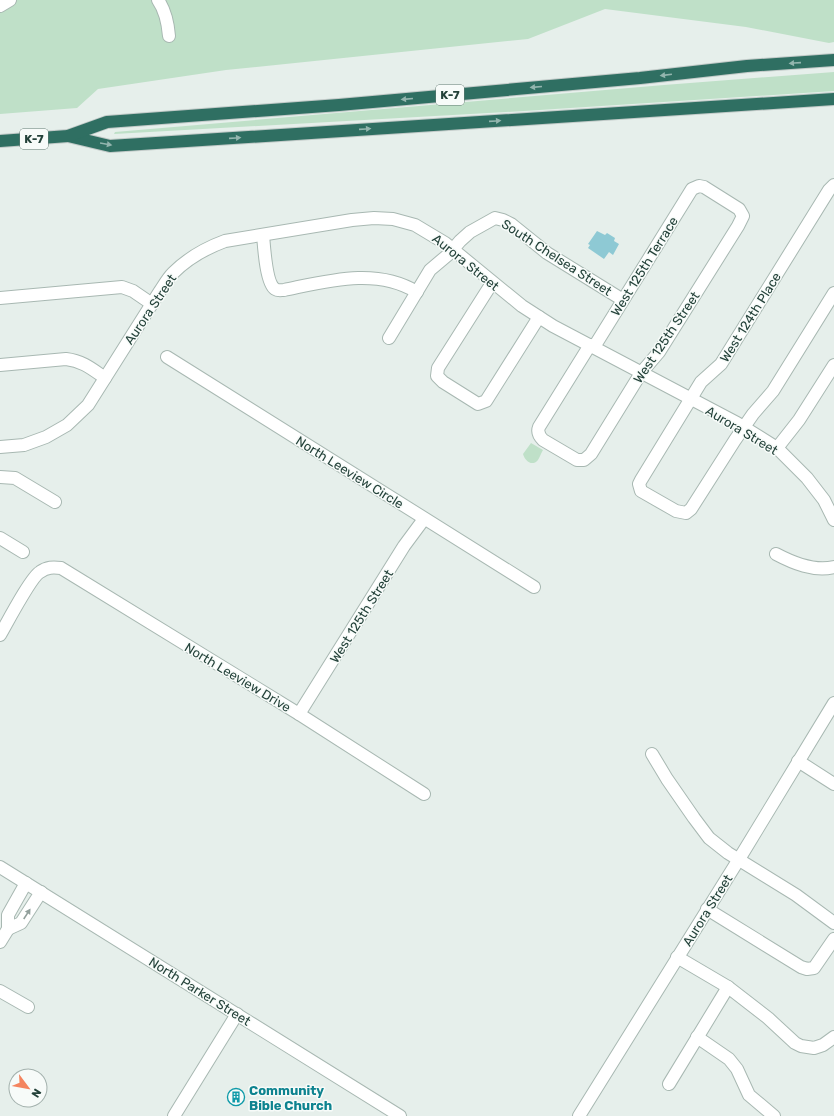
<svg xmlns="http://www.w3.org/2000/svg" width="834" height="1116" viewBox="0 0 834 1116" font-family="Rubik,sans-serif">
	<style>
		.green { fill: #bfe0c8 }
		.water { fill: #8ec9d4 }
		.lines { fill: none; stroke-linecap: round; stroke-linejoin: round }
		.minor-casing { stroke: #a8b8b2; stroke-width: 14 }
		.highway-casing { stroke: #c2cac8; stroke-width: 14 }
		.minor { stroke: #fff; stroke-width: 12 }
		.highway { stroke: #2f6f62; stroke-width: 12 }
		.oneway { fill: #93b5ae }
		.oneway2 { fill: #92a09c }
		.labels { text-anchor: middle; stroke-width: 3; stroke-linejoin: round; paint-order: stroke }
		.shield { fill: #f7fbf9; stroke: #637a73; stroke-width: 1 }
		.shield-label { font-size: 12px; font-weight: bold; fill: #24423a }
		.street-label { font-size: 13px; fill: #24423a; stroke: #f7fbf9 }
		.culture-label { font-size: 13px; font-weight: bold; fill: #0d838f; stroke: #f7fbf9; text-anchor: start }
	</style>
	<rect width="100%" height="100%" fill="#e6efeb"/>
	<!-- green -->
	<g class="green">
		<path d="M 0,0 L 834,0 L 834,42 L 829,43 L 746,27 L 605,9 L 528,39 L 226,70 L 98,89 L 77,108 L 0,114 Z"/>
		<path d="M 834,72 L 834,91 L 524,111 L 114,134 L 115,132 L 664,85 Z"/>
		<path d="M 531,443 L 543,450 C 541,453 540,457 538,460 C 532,467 525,461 523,454 Z"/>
	</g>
	<!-- water -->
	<path class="water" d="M 597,231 L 605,235 L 607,233 L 615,238 L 614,241 L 619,244 L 613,255 L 609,252 L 604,259 L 588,248 L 590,245 L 588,244 Z"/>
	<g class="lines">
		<!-- minor casing -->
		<g class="minor-casing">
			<g id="minor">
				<path d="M 158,0 C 165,10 168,24 169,36"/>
				<path d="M 0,6 L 10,0"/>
				<path d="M 834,185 L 829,190 L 721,364 L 701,382 L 641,480 L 639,484 L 641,491 L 676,511 L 686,513 L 691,509 L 735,440 L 753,414 L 773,391 L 834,293"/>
				<path d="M 263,235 C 264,246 266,283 275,289 C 278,291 281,290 284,290 C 328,281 376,267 417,292"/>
				<path d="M 492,283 L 438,368 L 437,376 L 443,382 L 478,404 L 486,401 L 539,317"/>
				<path d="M 0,298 L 122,287 L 133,291 L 152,304"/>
				<path d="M 389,338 L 430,270 L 449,254 L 460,241 L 470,232 L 495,218 L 503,220 L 511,224 L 547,253 L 623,300"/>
				<path d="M 590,345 L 539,427 C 537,432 539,436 543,440 L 577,460 L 584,460 L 591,454 L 641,373 L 659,352 L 738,226 L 743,216 L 739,209 L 704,187 L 699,186 L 692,189 L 594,347"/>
				<path d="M 167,357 L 534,587"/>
				<path d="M 0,365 L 66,359 C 83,361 92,369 105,378"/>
				<path d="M 0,447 L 24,445 L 46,437 L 67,425 L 88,405 L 160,291 C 164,285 168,278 173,273 C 188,258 206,248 225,241 L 352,220 L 374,218 L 393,219 L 415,225 L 445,243 L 522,306 L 553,326 L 737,423 L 777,448 L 807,478 L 824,500 L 834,520"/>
				<path d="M 777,448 L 799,420 L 834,365"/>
				<path d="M 0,477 L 15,478 L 55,502"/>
				<path d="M 0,538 L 23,552"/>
				<path d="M 776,554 C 793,563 814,572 834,567"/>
				<path d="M 0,635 C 7,623 31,577 40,572 C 47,567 53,567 61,568 L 299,714 L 424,794"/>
				<path d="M 299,714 L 404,546 L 424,519"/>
				<path d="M 652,754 L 667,779 L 694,818 L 709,838 L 728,853 L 796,895 L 834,923"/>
				<path d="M 798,761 L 834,784"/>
				<path d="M 0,867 L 400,1116"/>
				<path d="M 707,909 L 801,967 L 807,969 L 814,968 L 834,939"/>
				<path d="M 8,929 L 21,923 L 41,892"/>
				<path d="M 0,942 L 8,929 L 8,915 L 26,883"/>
				<path d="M 677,957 L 728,987 L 768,1018 L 795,1043 L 801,1046 L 814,1048 L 823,1045 L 834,1037"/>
				<path d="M 0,991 L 28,1007"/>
				<path d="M 697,1037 L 729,1059 L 737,1069 L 749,1095 L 774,1116"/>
				<path d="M 669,1084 L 728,987"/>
				<path d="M 174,1116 L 237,1014"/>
				<path d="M 579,1116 L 744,851 L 834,703"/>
			</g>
		</g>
		<!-- highway casing -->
		<g class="highway-casing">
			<g id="highway">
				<path d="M 68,136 L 110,146 L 834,99"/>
				<path d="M 0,141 L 68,136 L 107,122 L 339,105 L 640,78 L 747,66 L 834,60"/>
			</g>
		</g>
		<!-- minor -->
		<use href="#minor" class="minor"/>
		<!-- highway -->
		<use href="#highway" class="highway"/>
	</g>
	<!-- one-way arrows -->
	<defs><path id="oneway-solid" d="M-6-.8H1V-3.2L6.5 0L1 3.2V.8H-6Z"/></defs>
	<g class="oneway">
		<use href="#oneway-solid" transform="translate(795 63) rotate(176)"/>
		<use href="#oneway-solid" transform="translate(666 75) rotate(173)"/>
		<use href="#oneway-solid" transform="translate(536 87) rotate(175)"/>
		<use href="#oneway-solid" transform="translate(407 99) rotate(175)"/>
		<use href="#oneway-solid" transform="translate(495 121) rotate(-4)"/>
		<use href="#oneway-solid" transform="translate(365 129) rotate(-4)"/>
		<use href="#oneway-solid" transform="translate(235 138) rotate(-4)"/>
		<use href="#oneway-solid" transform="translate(106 144) rotate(10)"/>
	</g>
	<use class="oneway2" href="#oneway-solid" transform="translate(27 914) rotate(-57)"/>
	<!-- icons -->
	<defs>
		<g id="building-ring" transform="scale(0.9)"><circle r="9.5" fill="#f7fbf9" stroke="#0f9aa8" stroke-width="1.5"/><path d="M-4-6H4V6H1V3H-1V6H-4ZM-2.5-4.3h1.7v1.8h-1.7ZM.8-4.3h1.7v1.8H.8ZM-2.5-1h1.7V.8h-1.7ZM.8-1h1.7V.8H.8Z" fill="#0f9aa8"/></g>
	</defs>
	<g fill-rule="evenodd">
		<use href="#building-ring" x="236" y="1097"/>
	</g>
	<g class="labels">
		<!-- shield labels -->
		<g class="shield">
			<rect x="436" y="85" width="28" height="20" rx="3"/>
			<rect x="20" y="129" width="28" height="20" rx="3"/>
		</g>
		<g class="shield-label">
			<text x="450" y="99">K-7</text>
			<text x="34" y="143">K-7</text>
		</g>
		<!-- street labels -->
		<g class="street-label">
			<text transform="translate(557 257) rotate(33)" y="5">South Chelsea Street</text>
			<text transform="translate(466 262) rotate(39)" y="5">Aurora Street</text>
			<text transform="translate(644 266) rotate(-58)" y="5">West 125th Terrace</text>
			<text transform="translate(150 309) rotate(-56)" y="5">Aurora Street</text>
			<text transform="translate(750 317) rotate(-58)" y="5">West 124th Place</text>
			<text transform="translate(666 337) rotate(-56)" y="5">West 125th Street</text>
			<text transform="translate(742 430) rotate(31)" y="5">Aurora Street</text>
			<text transform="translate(350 472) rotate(32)" y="5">North Leeview Circle</text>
			<text transform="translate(361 616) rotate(-58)" y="5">West 125th Street</text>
			<text transform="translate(238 677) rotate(31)" y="5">North Leeview Drive</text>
			<text transform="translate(707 910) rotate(-58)" y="5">Aurora Street</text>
			<text transform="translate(200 991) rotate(32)" y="5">North Parker Street</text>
		</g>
		<!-- culture labels -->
		<g class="culture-label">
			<text x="249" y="1095">Community<tspan x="249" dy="15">Bible Church</tspan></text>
		</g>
	</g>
	<!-- north arrow -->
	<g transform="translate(28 1088) rotate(122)"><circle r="19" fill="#f7fbf9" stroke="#a3b1ad"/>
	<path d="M0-3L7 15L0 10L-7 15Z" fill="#f4845f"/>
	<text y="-6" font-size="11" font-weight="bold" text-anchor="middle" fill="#24423a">N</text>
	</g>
</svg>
